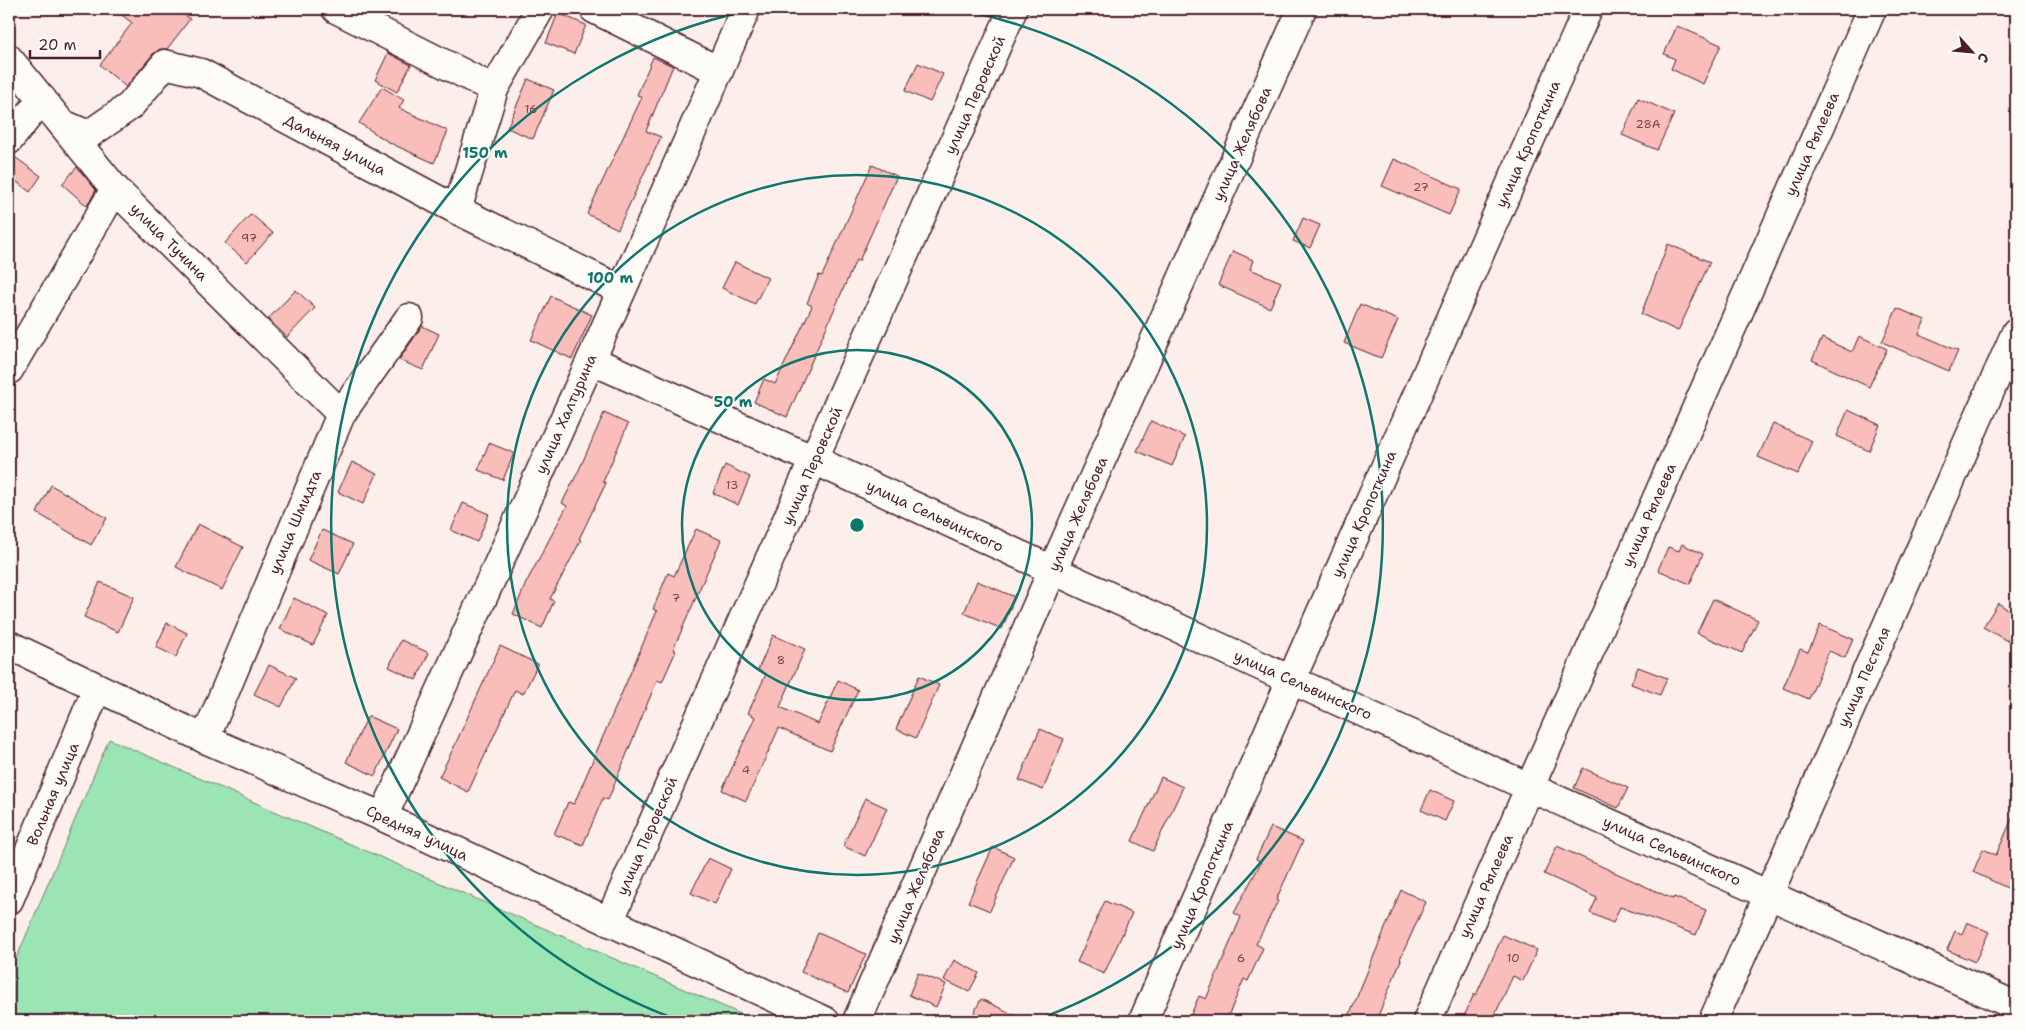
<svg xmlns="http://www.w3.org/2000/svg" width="2025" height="1030" viewBox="0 0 2025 1030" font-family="'Shantell Sans',sans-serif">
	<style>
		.green { fill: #9be4b3; stroke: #72826f }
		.building { fill: #f9bdba; stroke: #4a1f2b }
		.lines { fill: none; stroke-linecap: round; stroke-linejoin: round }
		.minor-casing { stroke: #4a1f2b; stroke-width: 31 }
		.major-casing { stroke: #4a1f2b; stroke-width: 31 }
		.minor { stroke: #fdfcf7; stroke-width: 28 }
		.major { stroke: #fdfcf7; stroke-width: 28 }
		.ring { fill: none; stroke: #0f766e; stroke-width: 2.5 }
		.labels { text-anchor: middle; stroke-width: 4; stroke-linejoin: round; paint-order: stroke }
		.number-label { font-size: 12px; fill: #76464f }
		.street-label { font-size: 15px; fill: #4a1f2b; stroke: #fdfcf7 }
		.centre { fill: #0f766e; stroke: #fdfcf7; stroke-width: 2.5 }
		.ring-label { font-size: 15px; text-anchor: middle; font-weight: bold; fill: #0f766e; stroke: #fdfcf7; stroke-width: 4; stroke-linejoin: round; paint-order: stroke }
	</style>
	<rect width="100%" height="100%" fill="#fcefeb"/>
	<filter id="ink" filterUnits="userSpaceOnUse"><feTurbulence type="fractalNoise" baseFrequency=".02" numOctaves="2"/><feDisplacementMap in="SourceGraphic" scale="10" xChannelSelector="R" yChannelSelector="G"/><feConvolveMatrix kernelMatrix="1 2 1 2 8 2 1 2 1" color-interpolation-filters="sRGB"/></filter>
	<g filter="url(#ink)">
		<!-- green -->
		<path class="green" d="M 109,739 L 757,1021 L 9,1021 L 9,976 Z"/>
		<!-- building -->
		<g class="building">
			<path d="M 114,9 L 177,9 L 190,19 L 167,49 L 160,49 L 153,54 L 126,87 L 100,65 L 132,23 Z"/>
			<path d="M 558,13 L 586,25 L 574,54 L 546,43 Z"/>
			<path d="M 1677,26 L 1721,45 L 1703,84 L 1671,69 L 1675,59 L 1664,54 Z"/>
			<path d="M 388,53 L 411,65 L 397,92 L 375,80 Z"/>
			<path d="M 653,57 L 673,66 L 646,131 L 661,137 L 618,229 L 587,214 L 642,97 L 637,95 Z"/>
			<path d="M 918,63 L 943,74 L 930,102 L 905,91 Z"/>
			<path d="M 528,79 L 554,90 L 533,139 L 507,128 Z"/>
			<path d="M 382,87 L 404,100 L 399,108 L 448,131 L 434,163 L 390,143 L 359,123 Z"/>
			<path d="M 1638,98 L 1674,114 L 1657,150 L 1622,135 Z"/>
			<path d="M 9,155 L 12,155 L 41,176 L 30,192 L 9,176 Z"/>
			<path d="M 1394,159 L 1461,189 L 1449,215 L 1382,186 Z"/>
			<path d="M 872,165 L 897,176 L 859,261 L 856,260 L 787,417 L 754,402 L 764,379 L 775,384 L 812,306 L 807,303 L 819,275 L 822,276 Z"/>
			<path d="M 77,167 L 96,190 L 87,206 L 62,184 Z"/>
			<path d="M 251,214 L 273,233 L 247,262 L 225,243 Z"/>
			<path d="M 1303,218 L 1320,225 L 1310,248 L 1293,241 Z"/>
			<path d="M 1668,244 L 1710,262 L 1678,331 L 1641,314 Z"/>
			<path d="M 1233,251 L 1253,260 L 1250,269 L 1281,282 L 1270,308 L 1218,285 Z"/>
			<path d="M 735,262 L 768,278 L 755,304 L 722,288 Z"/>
			<path d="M 296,290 L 315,308 L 287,337 L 268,319 Z"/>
			<path d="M 551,296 L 592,315 L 572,359 L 531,340 Z"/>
			<path d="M 1360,304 L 1398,320 L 1381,358 L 1344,343 Z"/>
			<path d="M 1897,308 L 1925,320 L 1919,334 L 1958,351 L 1949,371 L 1882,342 Z"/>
			<path d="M 422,326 L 439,334 L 423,370 L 399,360 Z"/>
			<path d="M 1859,336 L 1887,349 L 1869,387 L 1812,360 L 1822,338 L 1852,352 Z"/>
			<path d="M 1848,410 L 1880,425 L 1869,451 L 1837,436 Z"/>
			<path d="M 604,413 L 628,424 L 603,482 L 606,483 L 579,539 L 581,540 L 550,599 L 554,601 L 542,628 L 513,614 L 526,583 L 567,506 L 562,503 L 579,470 Z"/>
			<path d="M 1151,421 L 1185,437 L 1172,466 L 1137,451 Z"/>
			<path d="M 1773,424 L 1812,441 L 1798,474 L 1758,457 Z"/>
			<path d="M 489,443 L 514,453 L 503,480 L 478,470 Z"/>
			<path d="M 352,462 L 377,474 L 363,504 L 338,492 Z"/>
			<path d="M 725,465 L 750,477 L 738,505 L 713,493 Z"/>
			<path d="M 51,485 L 107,518 L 91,545 L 37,513 Z"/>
			<path d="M 463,503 L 489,514 L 477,542 L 451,530 Z"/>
			<path d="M 198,524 L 243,547 L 222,590 L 176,567 Z"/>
			<path d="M 696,529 L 721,540 L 673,650 L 676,651 L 662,682 L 657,680 L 608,800 L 603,798 L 583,845 L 554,834 L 568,802 L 574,804 L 657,611 L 653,609 L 668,573 L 674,576 Z"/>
			<path d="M 322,530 L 353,544 L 339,574 L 308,560 Z"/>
			<path d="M 1682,544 L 1703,554 L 1690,584 L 1658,570 L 1668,547 L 1679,551 Z"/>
			<path d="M 977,581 L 1015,597 L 1002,629 L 964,613 Z"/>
			<path d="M 100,582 L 134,597 L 118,632 L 84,617 Z"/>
			<path d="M 294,598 L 328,615 L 313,645 L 280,629 Z"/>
			<path d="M 1713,599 L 1758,620 L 1742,653 L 1697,633 Z"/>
			<path d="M 1998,603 L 2016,615 L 2016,626 L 2007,641 L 1983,627 Z"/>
			<path d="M 167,623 L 187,633 L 176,657 L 156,647 Z"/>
			<path d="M 1820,625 L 1853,639 L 1845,658 L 1829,651 L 1809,699 L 1783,688 L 1800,649 L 1808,652 Z"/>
			<path d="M 773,635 L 805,649 L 780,707 L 818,724 L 838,680 L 858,690 L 830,751 L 779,728 L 746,801 L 722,790 L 755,717 L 748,713 L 766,674 L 758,670 Z"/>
			<path d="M 401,640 L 429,653 L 416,680 L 389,667 Z"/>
			<path d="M 500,646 L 538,664 L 523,694 L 515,690 L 468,792 L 439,777 L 454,747 Z"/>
			<path d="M 269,665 L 296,678 L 281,707 L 254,694 Z"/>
			<path d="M 1638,667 L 1667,678 L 1660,695 L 1631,684 Z"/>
			<path d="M 919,676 L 939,685 L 916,738 L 896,729 Z"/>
			<path d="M 368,716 L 397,729 L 375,776 L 346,762 Z"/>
			<path d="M 1040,729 L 1064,739 L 1043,790 L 1019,780 Z"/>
			<path d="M 1583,768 L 1628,788 L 1618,808 L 1574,788 Z"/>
			<path d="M 1161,777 L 1183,787 L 1153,851 L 1132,841 Z"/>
			<path d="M 1430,790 L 1454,801 L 1445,821 L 1421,810 Z"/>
			<path d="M 865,798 L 887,808 L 865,856 L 843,846 Z"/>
			<path d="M 2016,810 L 2016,892 L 1973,872 L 1983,849 L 1996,855 Z"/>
			<path d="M 1271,827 L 1303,841 L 1276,900 L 1278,901 L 1256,944 L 1263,948 L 1248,981 L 1244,979 L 1226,1021 L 1188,1021 L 1199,996 L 1206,999 L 1241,917 L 1234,913 L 1261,862 L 1256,859 Z"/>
			<path d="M 1557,846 L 1673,899 L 1674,897 L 1706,910 L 1696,935 L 1620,907 L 1613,923 L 1590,913 L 1597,898 L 1544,874 Z"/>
			<path d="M 993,847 L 1014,857 L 990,911 L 968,902 Z"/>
			<path d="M 708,858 L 731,869 L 715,904 L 691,893 Z"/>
			<path d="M 1401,890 L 1426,902 L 1400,959 L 1401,960 L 1376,1021 L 1347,1021 Z"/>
			<path d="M 1105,901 L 1132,913 L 1104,974 L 1077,962 Z"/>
			<path d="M 1967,922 L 1989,932 L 1975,962 L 1947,950 L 1955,931 L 1962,934 Z"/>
			<path d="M 818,933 L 866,954 L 848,993 L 801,972 Z"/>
			<path d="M 1503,935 L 1537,950 L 1523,981 L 1513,976 L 1492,1021 L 1462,1021 L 1474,994 L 1476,995 Z"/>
			<path d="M 954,960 L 979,973 L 969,992 L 944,980 Z"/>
			<path d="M 918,973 L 946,984 L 936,1007 L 909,995 Z"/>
			<path d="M 981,999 L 1027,1021 L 970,1021 Z"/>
		</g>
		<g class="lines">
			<!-- minor casing -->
			<g class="minor-casing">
				<g id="minor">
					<path d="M 336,9 L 494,89"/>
					<path d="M 594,9 L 719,71"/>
					<path d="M 9,59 L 115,189 L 341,414"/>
					<path d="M 63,124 L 88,135 L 130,106 L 165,64 L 201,73 L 457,210 L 621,290"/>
					<path d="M 9,140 L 42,99"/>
					<path d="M 457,210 L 494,89 L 540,9"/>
					<path d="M 591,360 L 814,460 L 1291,680 L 2016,1006"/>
					<path d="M 9,370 L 115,189"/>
					<path d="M 9,645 L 205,739 L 383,817 L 825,1021"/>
					<path d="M 205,739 L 341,414 L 409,318"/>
					<path d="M 383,817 L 591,360 L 746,9"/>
					<path d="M 9,900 L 97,688"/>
					<path d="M 609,922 L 1013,9"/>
					<path d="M 857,1021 L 1052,571 L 1302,9"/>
					<path d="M 1143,1021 L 1291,680 L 1588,9"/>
					<path d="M 1427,1021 L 1872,9"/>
					<path d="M 1713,1021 L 2016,332"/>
				</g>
			</g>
			<!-- major casing -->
			<g class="major-casing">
				<path id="major" d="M 2014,1021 L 2016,1017"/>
			</g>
			<!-- minor -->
			<use href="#minor" class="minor"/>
			<!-- major -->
			<use href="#major" class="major"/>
		</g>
	</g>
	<!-- distance rings -->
	<g class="ring">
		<circle cx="857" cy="525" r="175"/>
		<circle cx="857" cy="525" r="350"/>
		<path d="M681 1021A526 526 0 0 1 752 10M962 10A526 526 0 0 1 1033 1021"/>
	</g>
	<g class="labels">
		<!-- number labels -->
		<g class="number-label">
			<text x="531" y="113">16</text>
			<text x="1648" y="128">28А</text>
			<text x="1421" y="191">27</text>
			<text x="249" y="242">97</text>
			<text x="732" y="489">13</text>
			<text x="676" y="602">7</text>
			<text x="781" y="664">8</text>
			<text x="746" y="774">4</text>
			<text x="1241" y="962">6</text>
			<text x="1513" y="962">10</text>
		</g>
		<!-- street labels -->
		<g class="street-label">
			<text transform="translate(975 95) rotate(-66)" y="5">улица Перовской</text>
			<text transform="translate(1242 144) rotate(-66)" y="5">улица Желябова</text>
			<text transform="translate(1528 144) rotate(-66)" y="5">улица Кропоткина</text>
			<text transform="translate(1812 144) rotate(-66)" y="5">улица Рылеева</text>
			<text transform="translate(335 145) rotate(28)" y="5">Дальняя улица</text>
			<text transform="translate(169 242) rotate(45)" y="5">улица Тучина</text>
			<text transform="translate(566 414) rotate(-66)" y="5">улица Халтурина</text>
			<text transform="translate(812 466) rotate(-66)" y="5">улица Перовской</text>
			<text transform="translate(1078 514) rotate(-66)" y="5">улица Желябова</text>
			<text transform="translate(1364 514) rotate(-66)" y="5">улица Кропоткина</text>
			<text transform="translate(1649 515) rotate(-66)" y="5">улица Рылеева</text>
			<text transform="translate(935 516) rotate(25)" y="5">улица Сельвинского</text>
			<text transform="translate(295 522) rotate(-67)" y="5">улица Шмидта</text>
			<text transform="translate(1864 677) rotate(-66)" y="5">улица Пестеля</text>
			<text transform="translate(1303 685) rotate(24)" y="5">улица Сельвинского</text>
			<text transform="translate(53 794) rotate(-67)" y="5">Вольная улица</text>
			<text transform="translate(417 833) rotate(25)" y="5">Средняя улица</text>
			<text transform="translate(647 836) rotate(-66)" y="5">улица Перовской</text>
			<text transform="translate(1672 851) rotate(24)" y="5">улица Сельвинского</text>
			<text transform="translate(1202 885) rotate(-67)" y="5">улица Кропоткина</text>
			<text transform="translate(916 886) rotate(-67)" y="5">улица Желябова</text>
			<text transform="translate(1486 886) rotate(-66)" y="5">улица Рылеева</text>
		</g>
	</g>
	<circle cx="857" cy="525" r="8" class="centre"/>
	<g class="ring-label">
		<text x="485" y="158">150 m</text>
		<text x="610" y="283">100 m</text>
		<text x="733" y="407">50 m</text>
	</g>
	<!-- margin -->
	<rect width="2025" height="1030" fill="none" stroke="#fdfcf7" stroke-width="30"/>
	<rect x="15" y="15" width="1995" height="1000" fill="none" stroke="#4a1f2b" stroke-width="2" filter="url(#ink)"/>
	<!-- north arrow -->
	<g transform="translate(1972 52) rotate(117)" stroke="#fdfcf7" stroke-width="4" paint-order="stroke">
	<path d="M0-4L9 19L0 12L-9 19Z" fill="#4a1f2b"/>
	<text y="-8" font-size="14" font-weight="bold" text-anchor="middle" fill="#4a1f2b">С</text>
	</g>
	<!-- scale -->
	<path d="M30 50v8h70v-8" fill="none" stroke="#4a1f2b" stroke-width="2.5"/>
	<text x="38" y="50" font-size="15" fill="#4a1f2b" stroke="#fdfcf7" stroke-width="4" paint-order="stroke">20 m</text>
</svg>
